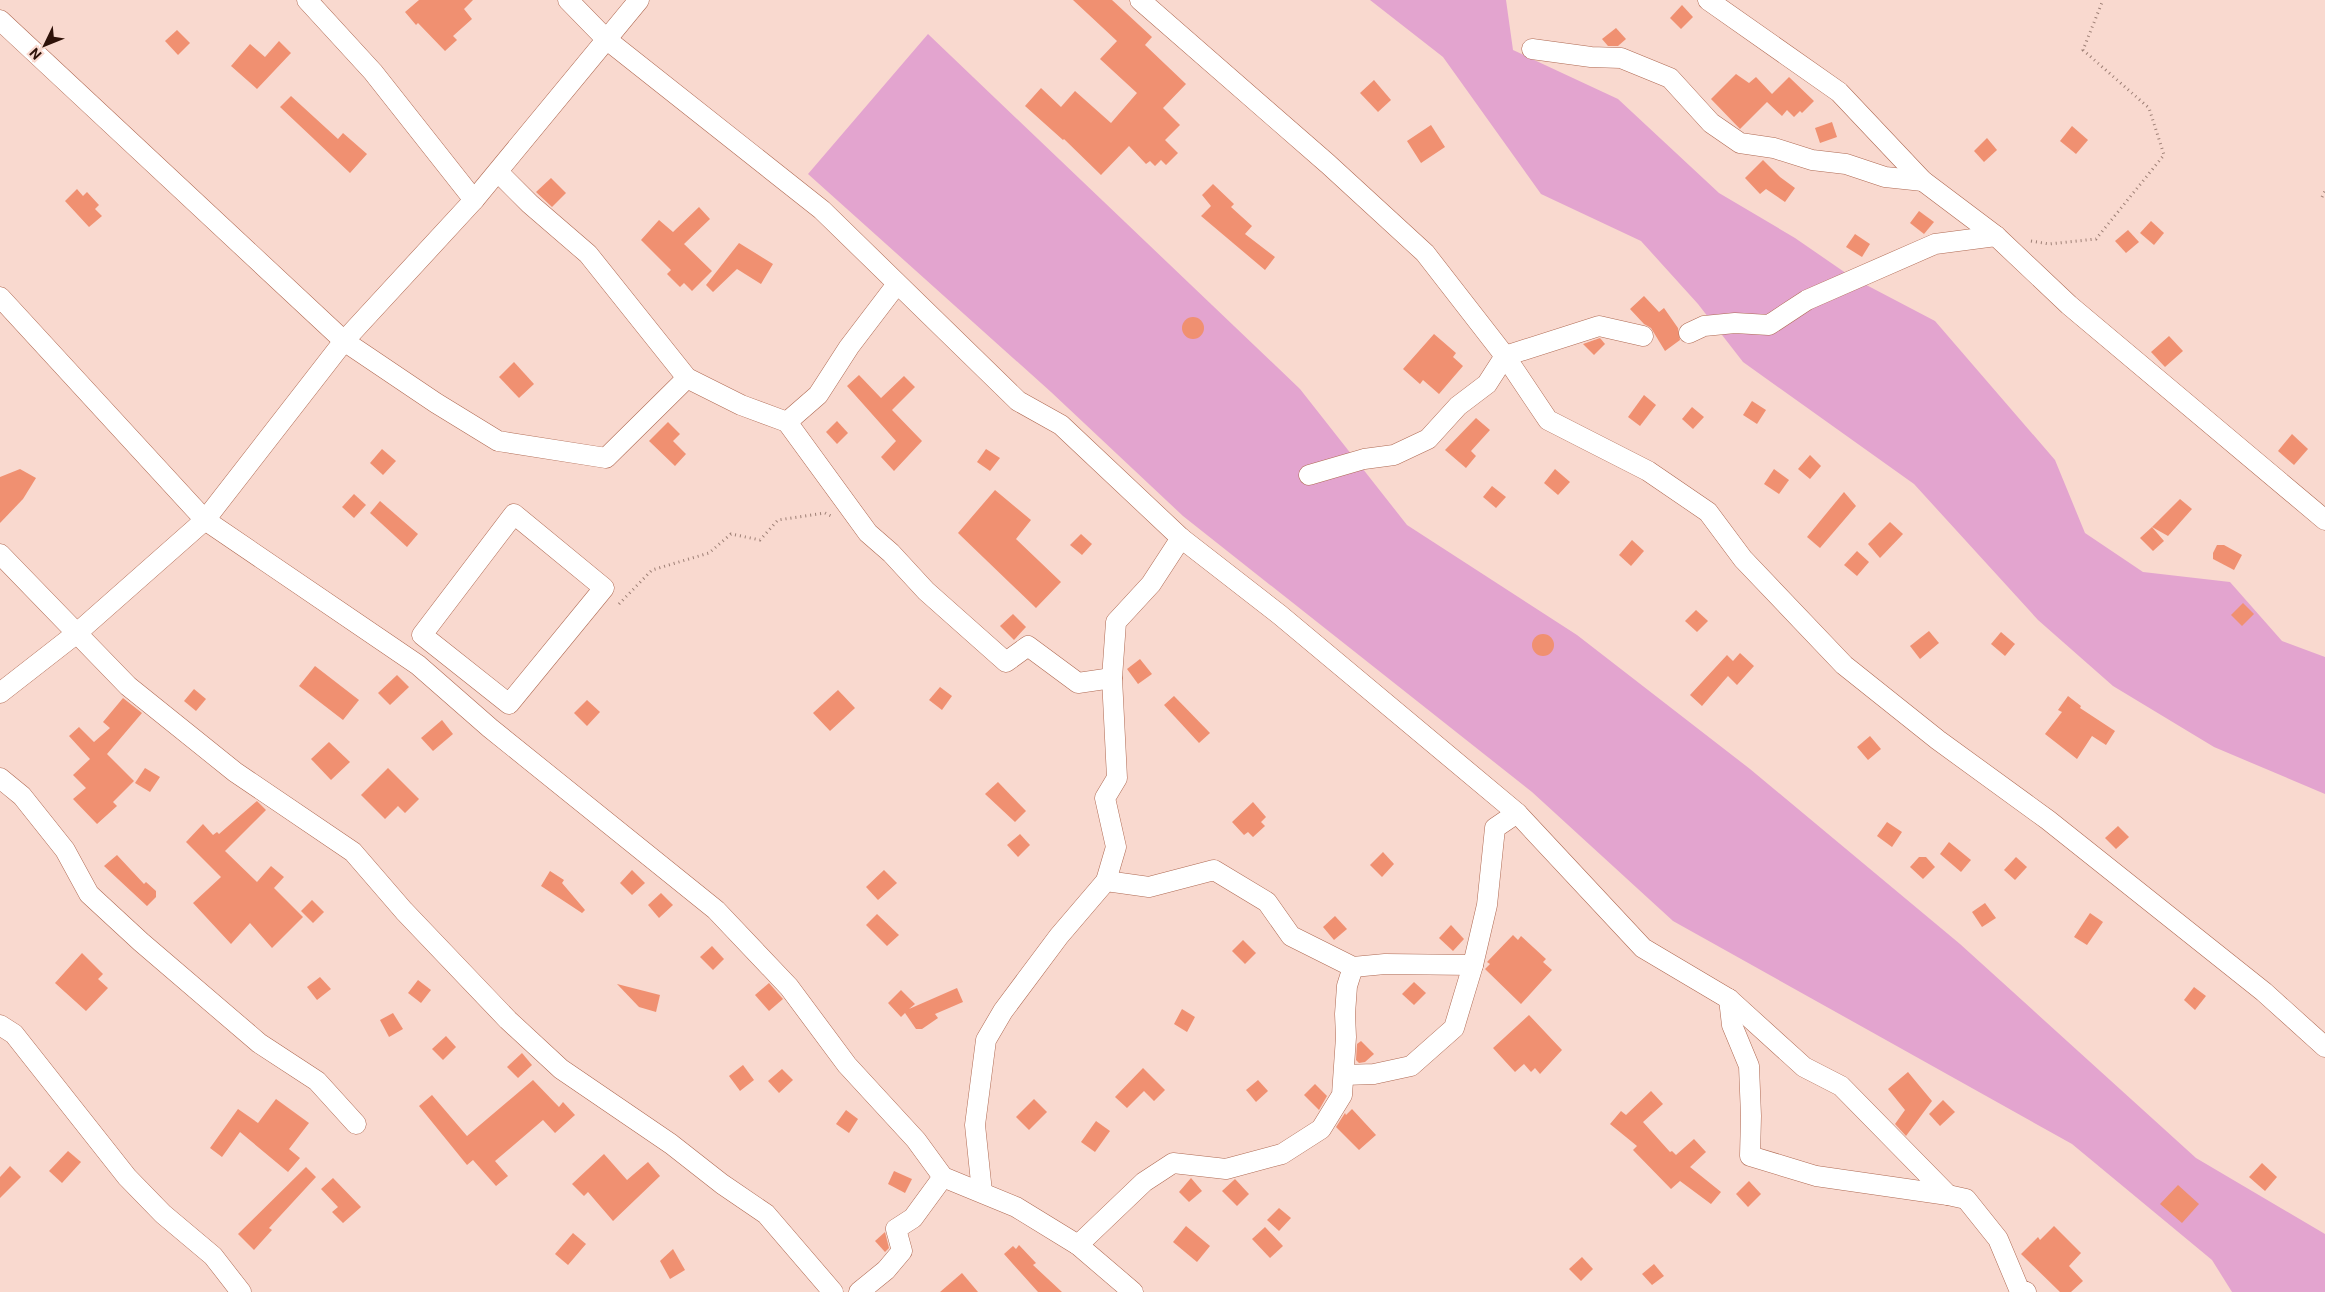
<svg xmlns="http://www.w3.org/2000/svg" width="2325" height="1292" viewBox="0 0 2325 1292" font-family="Roboto,sans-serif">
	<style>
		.green { fill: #e3a4cf }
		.building { fill: #f09071 }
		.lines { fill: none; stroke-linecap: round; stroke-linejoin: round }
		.street-casing { stroke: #af6952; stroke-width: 21 }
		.path { stroke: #9d7f75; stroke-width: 3; stroke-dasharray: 1 4; stroke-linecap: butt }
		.street { stroke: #fff; stroke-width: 20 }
	</style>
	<rect width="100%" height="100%" fill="#f9d9cf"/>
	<!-- green -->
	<g class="green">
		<path d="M 1370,0 L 1506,0 L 1513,50 L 1618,99 L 1719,193 L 1795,238 L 1853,278 L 1935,321 L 2055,460 L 2085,533 L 2143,572 L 2230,582 L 2282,641 L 2325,657 L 2325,794 L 2214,747 L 2113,686 L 2038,620 L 1914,484 L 1743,362 L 1698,304 L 1641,241 L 1541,194 L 1443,57 Z"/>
		<path d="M 928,34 L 1300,389 L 1407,525 L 1577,635 L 1750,769 L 1960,944 L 2196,1158 L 2325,1234 L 2325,1292 L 2232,1292 L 2212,1260 L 2072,1144 L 1673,921 L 1532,792 L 1183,516 L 1051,392 L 808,174 Z"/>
	</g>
	<!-- building -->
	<g class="building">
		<path d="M 419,0 L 473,0 L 464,9 L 472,19 L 453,36 L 457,40 L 445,51 L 418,23 L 416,25 L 405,12 Z"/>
		<path d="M 1073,0 L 1112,0 L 1152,37 L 1145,45 L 1186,84 L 1163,108 L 1180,125 L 1165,140 L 1178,153 L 1166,165 L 1161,160 L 1155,166 L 1150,161 L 1146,164 L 1129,146 L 1101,175 L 1064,139 L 1063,140 L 1025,106 L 1041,88 L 1061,107 L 1075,91 L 1111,123 L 1137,93 L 1100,59 L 1117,41 Z"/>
		<path d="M 1682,5 L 1693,17 L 1681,29 L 1670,18 Z"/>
		<path d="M 1616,28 L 1626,39 L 1618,46 L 1608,46 L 1602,39 Z"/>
		<path d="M 177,30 L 190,43 L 178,55 L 165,41 Z"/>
		<path d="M 279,41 L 291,53 L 257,89 L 231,66 L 250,44 L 265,57 Z"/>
		<path d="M 1736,74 L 1749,83 L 1756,77 L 1772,94 L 1789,77 L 1814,101 L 1802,113 L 1800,111 L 1794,117 L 1787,110 L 1782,116 L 1767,102 L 1740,129 L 1711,99 Z"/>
		<path d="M 1374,80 L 1391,100 L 1378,112 L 1360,93 Z"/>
		<path d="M 291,96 L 338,139 L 343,133 L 367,154 L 350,173 L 280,107 Z"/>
		<path d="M 1832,122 L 1837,137 L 1820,143 L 1815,128 Z"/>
		<path d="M 1431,125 L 1445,147 L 1421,163 L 1407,141 Z"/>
		<path d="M 2072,126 L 2088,140 L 2076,154 L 2060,141 Z"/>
		<path d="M 1987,138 L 1997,150 L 1984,162 L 1974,151 Z"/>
		<path d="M 1763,160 L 1780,177 L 1795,188 L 1785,202 L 1766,189 L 1760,194 L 1745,178 Z"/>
		<path d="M 551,178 L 566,193 L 552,207 L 536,192 Z"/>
		<path d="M 1213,184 L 1234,204 L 1231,207 L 1252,226 L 1245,234 L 1275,257 L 1265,270 L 1201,216 L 1211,206 L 1202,195 Z"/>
		<path d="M 77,189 L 83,196 L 87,192 L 99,205 L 95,209 L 102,216 L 89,227 L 65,201 Z"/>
		<path d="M 699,207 L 710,219 L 684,244 L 712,271 L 692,291 L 684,283 L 680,287 L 667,274 L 671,270 L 641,240 L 659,220 L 673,232 Z"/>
		<path d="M 1919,211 L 1934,222 L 1924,234 L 1910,223 Z"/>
		<path d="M 2151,221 L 2164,233 L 2154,245 L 2140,233 Z"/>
		<path d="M 2128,230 L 2139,242 L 2126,253 L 2115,241 Z"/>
		<path d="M 1855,234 L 1870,244 L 1862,257 L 1846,247 Z"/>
		<path d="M 739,243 L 773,264 L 761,284 L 737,269 L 713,292 L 706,285 Z"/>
		<path d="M 1644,296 L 1659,312 L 1664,308 L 1678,328 L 1680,340 L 1665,351 L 1651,328 L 1644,324 L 1630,309 Z"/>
		<circle cx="1193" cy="328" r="11"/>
		<path d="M 1434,334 L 1456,353 L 1453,357 L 1463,366 L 1439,394 L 1423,380 L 1420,384 L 1403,369 Z"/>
		<path d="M 2169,336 L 2183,351 L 2165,367 L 2151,352 Z"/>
		<path d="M 1600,338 L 1605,344 L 1594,355 L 1583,344 Z"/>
		<path d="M 514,362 L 534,384 L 519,398 L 499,377 Z"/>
		<path d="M 859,375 L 881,398 L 904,376 L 915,387 L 892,410 L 922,441 L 894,471 L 881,457 L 896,441 L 847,386 Z"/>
		<path d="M 1644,395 L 1656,405 L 1640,426 L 1628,417 Z"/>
		<path d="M 1752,401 L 1766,410 L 1757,424 L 1743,415 Z"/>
		<path d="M 1692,407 L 1704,417 L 1693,429 L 1682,419 Z"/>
		<path d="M 1476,418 L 1490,430 L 1471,451 L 1476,456 L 1466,468 L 1445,450 Z"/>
		<path d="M 837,421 L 848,433 L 837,444 L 826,432 Z"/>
		<path d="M 668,422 L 680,434 L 673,441 L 686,454 L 675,466 L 649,441 Z"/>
		<path d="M 2292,434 L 2308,449 L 2294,465 L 2278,451 Z"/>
		<path d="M 382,449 L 396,461 L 383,475 L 370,463 Z"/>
		<path d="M 986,449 L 1000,458 L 990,471 L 977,462 Z"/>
		<path d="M 1810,455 L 1821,466 L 1810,479 L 1798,469 Z"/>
		<path d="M 20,469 L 36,478 L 23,499 L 0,523 L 0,477 Z"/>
		<path d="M 1555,469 L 1570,482 L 1558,495 L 1544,483 Z"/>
		<path d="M 1774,469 L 1789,480 L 1779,494 L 1764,484 Z"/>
		<path d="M 1492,486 L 1506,497 L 1496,508 L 1483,497 Z"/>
		<path d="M 995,490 L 1031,520 L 1016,539 L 1061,582 L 1036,608 L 958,533 Z"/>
		<path d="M 1844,492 L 1856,506 L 1820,548 L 1807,537 Z"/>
		<path d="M 354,494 L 366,505 L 354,518 L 342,507 Z"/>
		<path d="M 2180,499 L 2192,509 L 2168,536 L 2152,527 Z"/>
		<path d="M 380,501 L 418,534 L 407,547 L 370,513 Z"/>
		<path d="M 1890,522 L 1903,534 L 1880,558 L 1868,544 Z"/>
		<path d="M 2152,527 L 2164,541 L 2153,551 L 2140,538 Z"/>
		<path d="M 1081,534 L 1092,544 L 1082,555 L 1070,545 Z"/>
		<path d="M 1632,540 L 1644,551 L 1631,566 L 1619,555 Z"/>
		<path d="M 2217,545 L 2224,545 L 2242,555 L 2234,570 L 2213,559 L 2213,553 Z"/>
		<path d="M 1857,551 L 1869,562 L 1857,576 L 1844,565 Z"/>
		<path d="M 2243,603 L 2254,614 L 2242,626 L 2231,615 Z"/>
		<path d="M 1696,610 L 1708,621 L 1697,632 L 1685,621 Z"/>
		<path d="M 1013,614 L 1026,627 L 1014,640 L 1000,626 Z"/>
		<path d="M 1929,631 L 1939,643 L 1920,659 L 1910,646 Z"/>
		<path d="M 2001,632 L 2015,644 L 2005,656 L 1991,644 Z"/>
		<circle cx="1543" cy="645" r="11"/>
		<path d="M 1740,653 L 1754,666 L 1737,685 L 1728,676 L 1702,706 L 1690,695 L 1727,655 L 1733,661 Z"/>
		<path d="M 1140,659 L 1152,674 L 1138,684 L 1127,669 Z"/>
		<path d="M 315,666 L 359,700 L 343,720 L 299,686 Z"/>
		<path d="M 397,675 L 409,687 L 390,705 L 378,693 Z"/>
		<path d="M 940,687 L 952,696 L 942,710 L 929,700 Z"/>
		<path d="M 194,689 L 206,699 L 196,711 L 184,701 Z"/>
		<path d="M 838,690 L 855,708 L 830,731 L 813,713 Z"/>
		<path d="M 1174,696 L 1210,733 L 1199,743 L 1164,705 Z"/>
		<path d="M 2068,696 L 2081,706 L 2080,708 L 2115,731 L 2106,745 L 2092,736 L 2077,759 L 2045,734 L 2062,712 L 2058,710 Z"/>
		<path d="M 123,698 L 142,713 L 107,754 L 134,781 L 113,802 L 117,806 L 97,824 L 73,799 L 86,788 L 73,775 L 90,759 L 69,736 L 79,727 L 94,742 L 110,728 L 103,722 Z"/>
		<path d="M 587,700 L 600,712 L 587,726 L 574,713 Z"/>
		<path d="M 442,720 L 453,734 L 433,751 L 421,738 Z"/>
		<path d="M 1870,736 L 1881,749 L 1868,760 L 1857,747 Z"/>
		<path d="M 329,742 L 350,762 L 331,780 L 311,759 Z"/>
		<path d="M 145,768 L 160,777 L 150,792 L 135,783 Z"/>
		<path d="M 388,768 L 419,799 L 405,813 L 398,806 L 385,819 L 361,795 Z"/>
		<path d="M 998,782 L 1026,811 L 1015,822 L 985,794 Z"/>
		<path d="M 257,801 L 266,810 L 225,851 L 257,882 L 271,866 L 284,877 L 274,888 L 303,917 L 272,948 L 250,923 L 231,944 L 193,903 L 221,877 L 186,842 L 203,824 L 213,835 L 217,832 L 219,834 Z"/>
		<path d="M 1253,802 L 1266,817 L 1261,822 L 1265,826 L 1253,837 L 1248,832 L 1244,835 L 1232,822 Z"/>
		<path d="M 1887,822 L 1902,832 L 1892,847 L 1877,836 Z"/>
		<path d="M 2118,826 L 2129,837 L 2116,849 L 2105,838 Z"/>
		<path d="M 1020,834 L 1030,845 L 1018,857 L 1007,845 Z"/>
		<path d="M 1949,842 L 1971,860 L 1961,872 L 1940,854 Z"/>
		<path d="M 1383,852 L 1394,864 L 1382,877 L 1370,865 Z"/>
		<path d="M 117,855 L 144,884 L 146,882 L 156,891 L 156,897 L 147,906 L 104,866 Z"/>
		<path d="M 1919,857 L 1926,857 L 1935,867 L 1923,879 L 1910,867 Z"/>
		<path d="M 2016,857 L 2027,867 L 2015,880 L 2004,870 Z"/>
		<path d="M 632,870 L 645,883 L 632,895 L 620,883 Z"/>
		<path d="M 884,870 L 897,883 L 878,900 L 866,887 Z"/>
		<path d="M 550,871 L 564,880 L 562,883 L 585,910 L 582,913 L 541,886 Z"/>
		<path d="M 661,893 L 673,905 L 659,918 L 648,905 Z"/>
		<path d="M 312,900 L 324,912 L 313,923 L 301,911 Z"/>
		<path d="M 1985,903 L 1996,918 L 1982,927 L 1972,912 Z"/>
		<path d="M 2090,913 L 2103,922 L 2087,945 L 2074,937 Z"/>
		<path d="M 877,914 L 899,935 L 887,946 L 866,925 Z"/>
		<path d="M 1335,916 L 1347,929 L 1334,940 L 1323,927 Z"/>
		<path d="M 1451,925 L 1464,939 L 1453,951 L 1439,938 Z"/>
		<path d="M 1513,935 L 1518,940 L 1521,936 L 1546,959 L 1543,962 L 1552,970 L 1521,1004 L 1485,969 L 1490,964 L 1487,962 Z"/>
		<path d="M 1243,940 L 1256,953 L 1245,964 L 1232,951 Z"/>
		<path d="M 712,946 L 724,959 L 713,970 L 700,957 Z"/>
		<path d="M 82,953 L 103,974 L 98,979 L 108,988 L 86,1011 L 55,983 Z"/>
		<path d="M 320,977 L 331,989 L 317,1000 L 307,987 Z"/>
		<path d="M 418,980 L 431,990 L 421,1003 L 408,993 Z"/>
		<path d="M 1414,982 L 1426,993 L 1414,1005 L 1402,994 Z"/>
		<path d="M 769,983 L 783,999 L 769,1011 L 755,995 Z"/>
		<path d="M 617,984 L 660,995 L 656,1012 L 639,1007 Z"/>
		<path d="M 2194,987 L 2206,996 L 2195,1010 L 2184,1000 Z"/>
		<path d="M 957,988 L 963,1002 L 935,1014 L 938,1018 L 922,1029 L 916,1029 L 905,1013 L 901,1017 L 888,1003 L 901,990 L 915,1004 L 909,1009 Z"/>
		<path d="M 1182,1009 L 1195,1017 L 1187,1032 L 1174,1024 Z"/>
		<path d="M 393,1013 L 403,1029 L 389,1037 L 380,1020 Z"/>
		<path d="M 1529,1015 L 1562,1050 L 1540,1074 L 1535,1068 L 1531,1072 L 1524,1064 L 1515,1072 L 1493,1048 Z"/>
		<path d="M 446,1036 L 456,1047 L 443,1060 L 432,1049 Z"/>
		<path d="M 1361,1041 L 1374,1054 L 1365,1062 L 1359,1063 L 1356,1060 L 1357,1044 Z"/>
		<path d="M 522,1053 L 532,1065 L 518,1078 L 507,1067 Z"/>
		<path d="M 743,1065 L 754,1080 L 740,1091 L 729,1076 Z"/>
		<path d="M 1143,1068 L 1165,1090 L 1154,1101 L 1144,1091 L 1127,1108 L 1115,1097 Z"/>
		<path d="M 782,1069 L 793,1080 L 779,1093 L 768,1081 Z"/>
		<path d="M 1908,1072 L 1932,1101 L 1906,1136 L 1895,1124 L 1905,1110 L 1888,1089 Z"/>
		<path d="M 533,1080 L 559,1107 L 563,1102 L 575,1115 L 555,1133 L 543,1120 L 495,1161 L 508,1176 L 496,1186 L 473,1160 L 467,1165 L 419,1106 L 432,1095 L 467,1136 Z"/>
		<path d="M 1258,1080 L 1268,1091 L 1256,1102 L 1246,1090 Z"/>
		<path d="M 1315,1084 L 1327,1096 L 1319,1110 L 1304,1095 Z"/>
		<path d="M 1651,1091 L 1663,1104 L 1643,1122 L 1670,1152 L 1672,1151 L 1676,1155 L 1694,1139 L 1706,1152 L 1690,1167 L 1721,1192 L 1711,1204 L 1680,1181 L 1671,1189 L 1633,1150 L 1637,1146 L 1610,1124 L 1621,1111 L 1626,1115 Z"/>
		<path d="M 276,1099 L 309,1123 L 289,1149 L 300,1158 L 288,1172 L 240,1132 L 222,1157 L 210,1148 L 238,1109 L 258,1123 Z"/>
		<path d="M 1034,1099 L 1047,1112 L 1029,1130 L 1016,1117 Z"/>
		<path d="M 1943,1100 L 1955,1112 L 1940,1126 L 1929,1114 Z"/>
		<path d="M 1352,1109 L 1376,1135 L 1359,1150 L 1336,1127 L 1345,1113 L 1346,1115 Z"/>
		<path d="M 846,1110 L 858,1119 L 849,1133 L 836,1124 Z"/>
		<path d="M 1096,1121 L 1110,1131 L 1095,1152 L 1081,1142 Z"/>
		<path d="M 68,1151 L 81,1162 L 62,1183 L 49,1171 Z"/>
		<path d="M 604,1154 L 627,1180 L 648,1162 L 660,1176 L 613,1221 L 588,1192 L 584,1196 L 572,1184 Z"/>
		<path d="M 2262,1163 L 2277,1177 L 2265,1191 L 2249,1177 Z"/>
		<path d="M 10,1166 L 21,1177 L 0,1198 L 0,1177 Z"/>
		<path d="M 306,1167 L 316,1177 L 269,1228 L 272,1230 L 254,1250 L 238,1234 Z"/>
		<path d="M 894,1171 L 912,1179 L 905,1193 L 888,1184 Z"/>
		<path d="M 333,1178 L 361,1207 L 343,1223 L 332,1212 L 338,1207 L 321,1189 Z"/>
		<path d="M 1191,1178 L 1202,1191 L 1189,1202 L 1179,1192 Z"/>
		<path d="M 1235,1179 L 1249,1194 L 1237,1206 L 1222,1191 Z"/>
		<path d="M 1749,1181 L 1761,1194 L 1748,1207 L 1736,1194 Z"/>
		<path d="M 2178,1185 L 2199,1204 L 2182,1223 L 2160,1204 Z"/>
		<path d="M 1279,1208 L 1291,1218 L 1279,1231 L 1267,1220 Z"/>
		<path d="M 1186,1226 L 1210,1246 L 1197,1262 L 1173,1242 Z"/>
		<path d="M 2054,1226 L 2081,1253 L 2069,1266 L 2083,1281 L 2071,1292 L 2060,1292 L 2021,1254 L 2038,1237 L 2040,1240 Z"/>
		<path d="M 1265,1227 L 1283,1246 L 1270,1258 L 1252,1239 Z"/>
		<path d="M 885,1232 L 889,1248 L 885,1252 L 875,1241 Z"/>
		<path d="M 573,1233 L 586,1244 L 568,1265 L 555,1254 Z"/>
		<path d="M 1019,1245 L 1036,1263 L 1033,1265 L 1062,1292 L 1038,1292 L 1004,1254 L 1013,1246 L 1016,1249 Z"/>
		<path d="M 673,1249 L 685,1270 L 670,1279 L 660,1261 Z"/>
		<path d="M 1582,1257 L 1593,1269 L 1581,1281 L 1569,1269 Z"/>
		<path d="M 1654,1264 L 1664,1276 L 1652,1285 L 1642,1274 Z"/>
		<path d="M 962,1273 L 978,1292 L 940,1292 Z"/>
	</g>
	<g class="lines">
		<!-- street casing -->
		<g class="street-casing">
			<g id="street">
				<path d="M 307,0 L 373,72 L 474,200"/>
				<path d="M 568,0 L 606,39 L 822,210 L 1018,401 L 1061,425 L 1181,538 L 1280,615 L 1517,813 L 1643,948 L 1729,999 L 1804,1067 L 1841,1086 L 1948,1195 L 1966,1199 L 1998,1239 L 2019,1289 L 2026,1292"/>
				<path d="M 1140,0 L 1328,164 L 1425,253 L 1505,356 L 1548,420 L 1648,471 L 1708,512 L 1743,559 L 1844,665 L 1938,740 L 2048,820 L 2264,992 L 2325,1047"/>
				<path d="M 1708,0 L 1839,92 L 1923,181 L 1996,236 L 2069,305 L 2325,520"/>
				<path d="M 0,20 L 344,341 L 436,403 L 498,441 L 606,458 L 687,378"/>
				<path d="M 1532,49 L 1591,57 L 1621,58 L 1670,78 L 1711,123 L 1740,143 L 1774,148 L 1812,160 L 1846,164 L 1885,177 L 1923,181"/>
				<path d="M 498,172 L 530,204 L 588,254 L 687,378 L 741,405 L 787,422 L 868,533 L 891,553 L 926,591 L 1006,662 L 1028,646 L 1078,683 L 1112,678"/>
				<path d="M 0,297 L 205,520 L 418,665 L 490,728 L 716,910 L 789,987 L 847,1065 L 916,1140 L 943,1177 L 1016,1207 L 1078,1245 L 1133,1292"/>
				<path d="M 1689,333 L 1704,326 L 1735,323 L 1769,325 L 1807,300 L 1935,244 L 1996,236"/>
				<path d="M 787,422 L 818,395 L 849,347 L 897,284"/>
				<path d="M 1309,475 L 1364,459 L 1394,455 L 1428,439 L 1458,406 L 1487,384 L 1505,356 L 1599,326 L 1643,336"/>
				<path d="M 514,514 L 604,588 L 509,704 L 422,635 Z"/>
				<path d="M 0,554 L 128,686 L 235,772 L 353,852 L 404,911 L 508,1020 L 561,1069 L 671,1144 L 722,1184 L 766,1214 L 833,1292"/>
				<path d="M 0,693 L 77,633 L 205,520 L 344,341 L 474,200 L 639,0"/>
				<path d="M 0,778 L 22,796 L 65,850 L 89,894 L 141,942 L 259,1043 L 317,1081 L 356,1124"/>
				<path d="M 1106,881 L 1116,847 L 1105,798 L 1117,778 L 1112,678 L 1116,622 L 1151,584 L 1181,538"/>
				<path d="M 1729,999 L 1732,1025 L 1749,1066 L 1751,1116 L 1750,1156 L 1816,1176 L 1948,1195"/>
				<path d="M 0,1025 L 14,1034 L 127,1177 L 163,1214 L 213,1256 L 241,1292"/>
				<path d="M 1344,1075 L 1374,1074 L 1411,1066 L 1454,1028 L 1473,965"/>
				<path d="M 982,1192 L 975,1125 L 986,1040 L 1003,1011 L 1059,936 L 1106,881 L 1149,887 L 1214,870 L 1267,902 L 1291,936 L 1353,967 L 1385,964 L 1473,965 L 1487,905 L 1495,828 L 1517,813"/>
				<path d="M 1078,1245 L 1144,1182 L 1173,1163 L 1226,1169 L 1282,1154 L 1321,1129 L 1342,1095 L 1346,1037 L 1345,1014 L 1347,986 L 1353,967"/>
				<path d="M 859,1292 L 886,1270 L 902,1251 L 896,1229 L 913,1218 L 943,1177"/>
			</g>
		</g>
		<!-- path -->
		<g class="path">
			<path d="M 2322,197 L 2325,191"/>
			<path d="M 2031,241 L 2049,244 L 2096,239 L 2164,155 L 2149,108 L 2083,50 L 2103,0"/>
			<path d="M 619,604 L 652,570 L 709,553 L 731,534 L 760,540 L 778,520 L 825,513 L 831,516"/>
		</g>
		<!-- street -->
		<use href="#street" class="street"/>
	</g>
	<!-- north arrow -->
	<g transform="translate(45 45) rotate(227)" stroke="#f9d9cf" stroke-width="4" paint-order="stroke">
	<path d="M0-4L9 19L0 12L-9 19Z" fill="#2e1209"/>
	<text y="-8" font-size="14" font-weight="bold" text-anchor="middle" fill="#2e1209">N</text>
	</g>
</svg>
